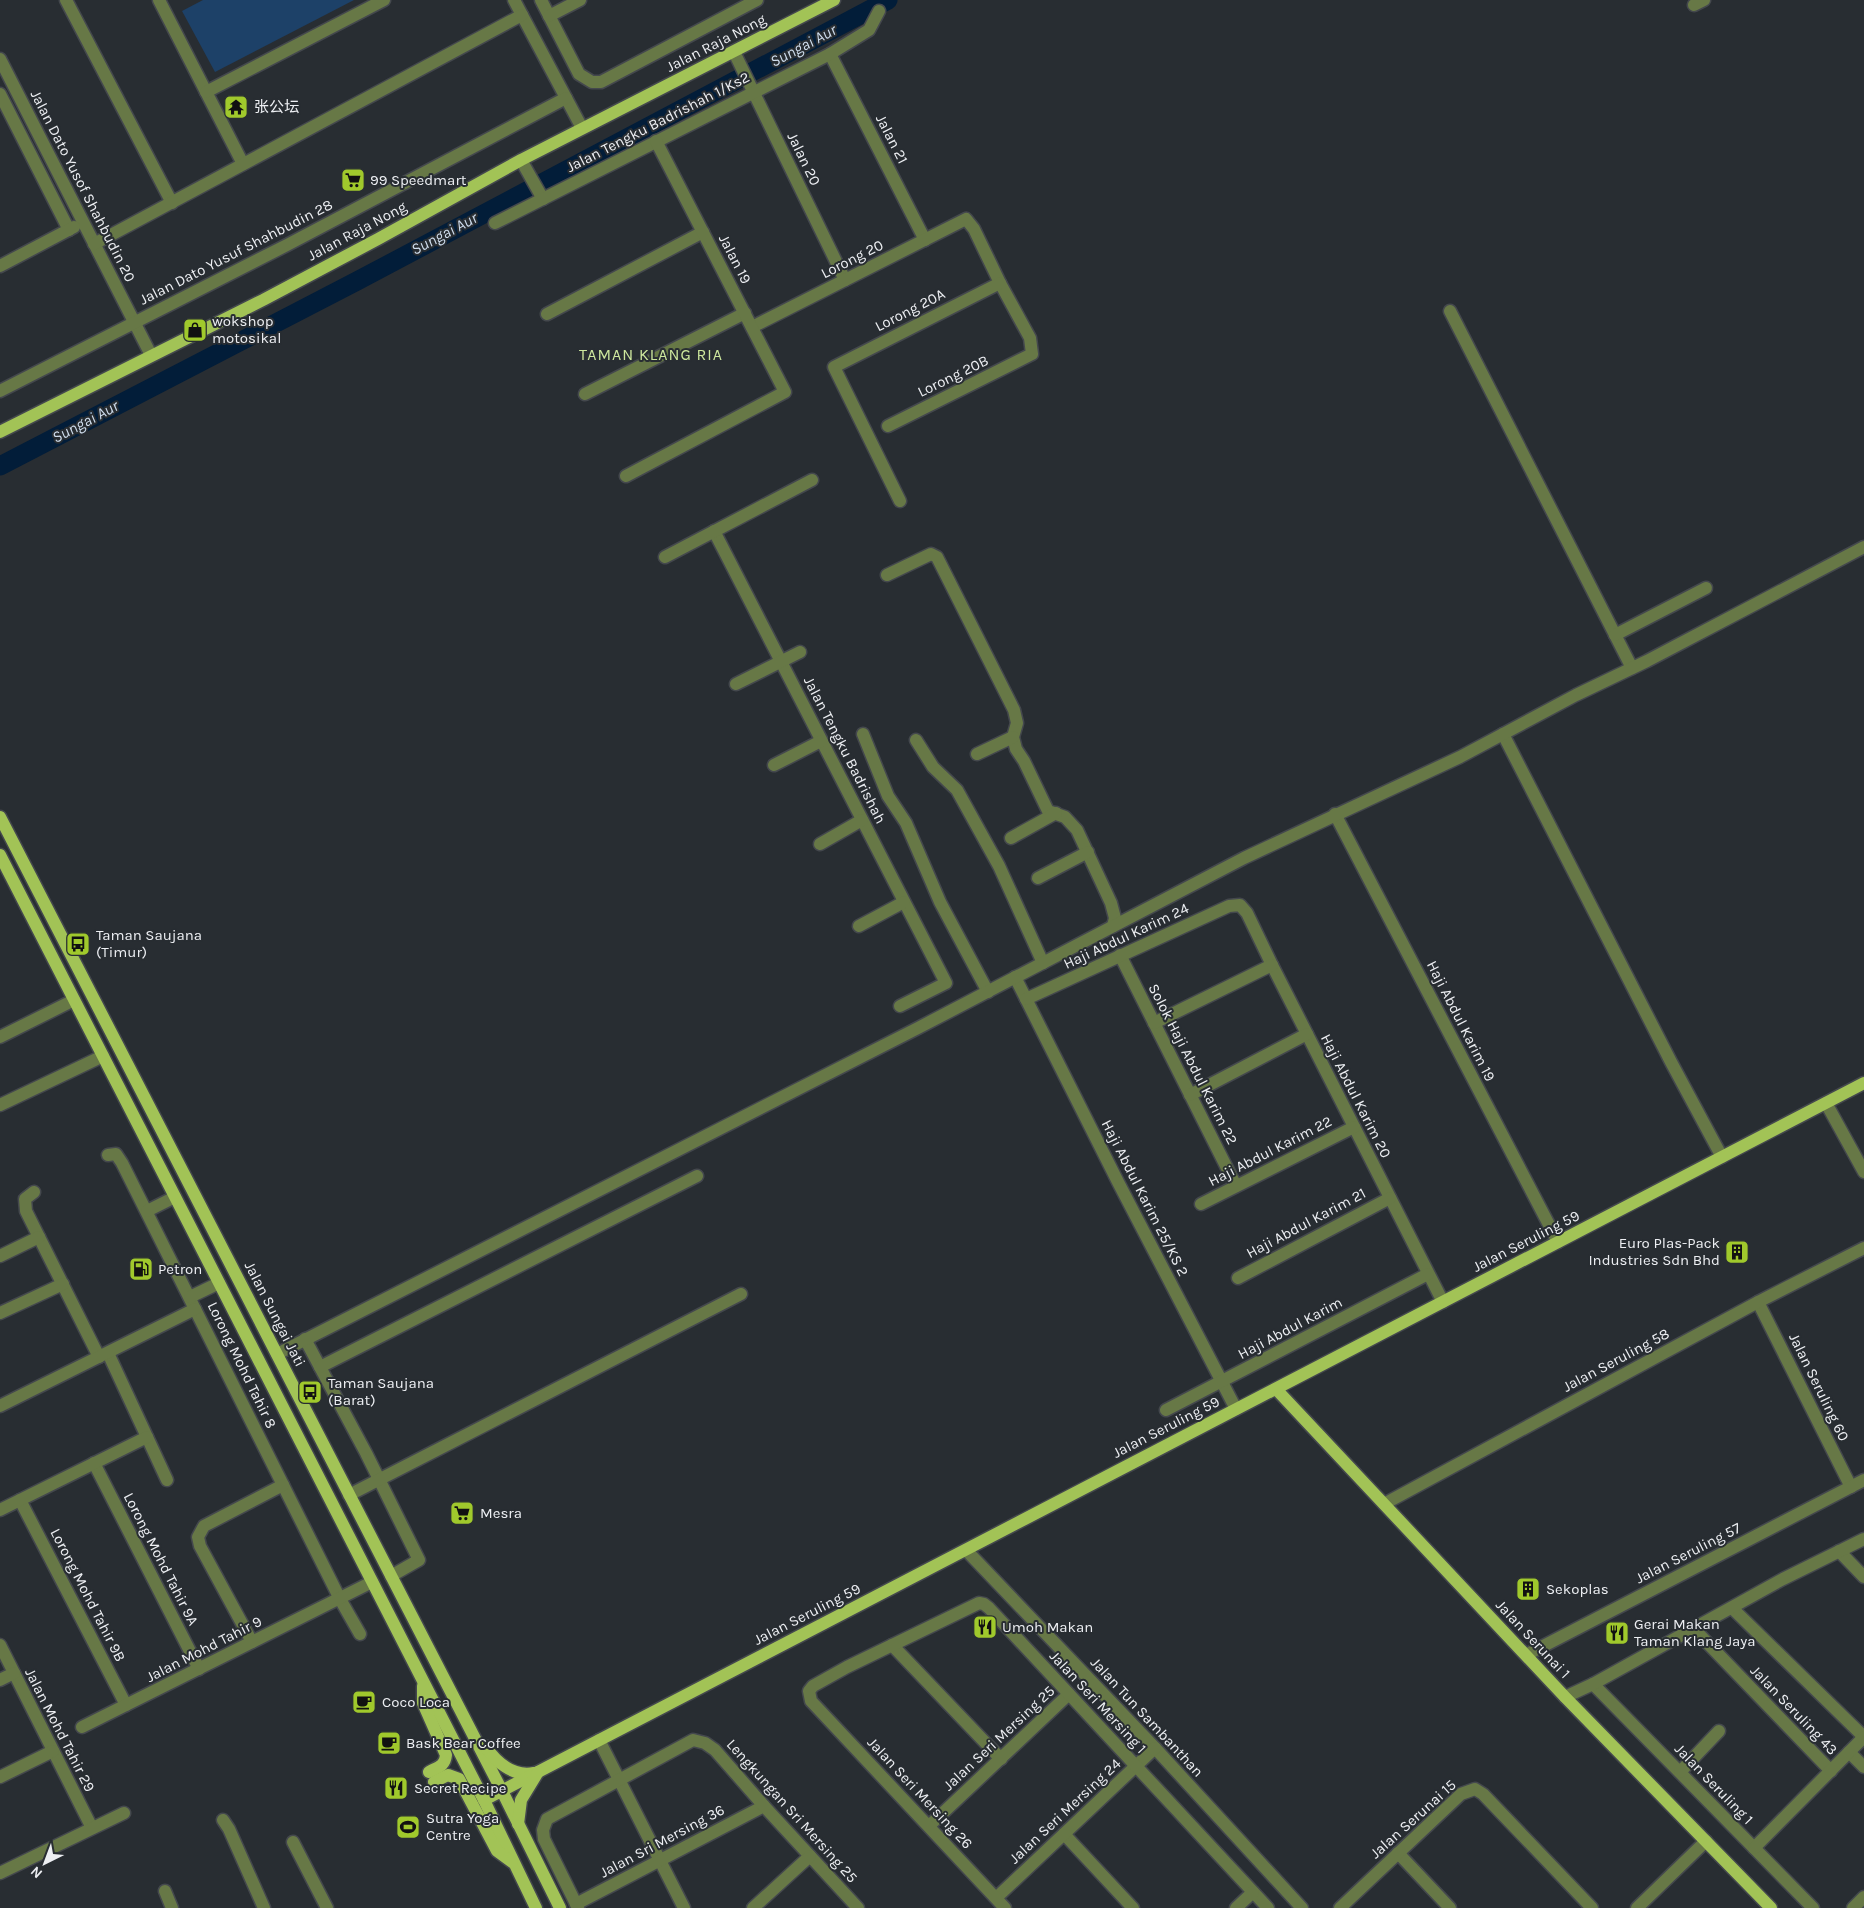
<svg xmlns="http://www.w3.org/2000/svg" width="1864" height="1908" viewBox="0 0 1864 1908" font-family="Karla,'Noto Sans SC',sans-serif">
	<style>
		.green { fill: #1d4168 }
		.lines { fill: none; stroke-linecap: round; stroke-linejoin: round }
		.river { stroke: #021d39; stroke-width: 19 }
		.minor-casing { stroke: #44484d; stroke-width: 15 }
		.major-casing { stroke: #44484d; stroke-width: 15 }
		.minor { stroke: #677846; stroke-width: 12 }
		.major { stroke: #a2c356; stroke-width: 12 }
		.labels { text-anchor: middle; stroke-width: 4; stroke-linejoin: round; paint-order: stroke }
		.street-label { font-size: 15px; fill: #edeff3; stroke: #282d32 }
		.poi-label { font-size: 15px; fill: #edeff3; stroke: #282d32; text-anchor: start }
		.water-label { font-size: 16px; font-style: italic; fill: #cfdded; stroke: #282d32 }
		.neighbourhood-label { font-size: 16px; letter-spacing: 1px; fill: #cee89e; stroke: #282d32 }
	</style>
	<rect width="100%" height="100%" fill="#282d32"/>
	<!-- green -->
	<path class="green" d="M 203,0 L 354,0 L 215,72 L 182,11 Z"/>
	<g class="lines">
		<!-- river -->
		<path class="river" d="M 0,466 L 357,281 L 888,0"/>
		<!-- minor casing -->
		<g class="minor-casing">
			<g id="minor">
				<path d="M 66,0 L 172,203"/>
				<path d="M 159,0 L 243,164"/>
				<path d="M 514,0 L 582,128"/>
				<path d="M 541,0 L 579,74 L 592,82 L 601,82 L 757,0"/>
				<path d="M 1694,5 L 1704,0"/>
				<path d="M 549,16 L 580,0"/>
				<path d="M 734,52 L 845,280"/>
				<path d="M 830,54 L 925,240"/>
				<path d="M 0,59 L 151,355"/>
				<path d="M 206,92 L 384,0"/>
				<path d="M 0,94 L 69,230"/>
				<path d="M 521,160 L 543,199"/>
				<path d="M 495,223 L 830,54 L 869,30 L 879,11"/>
				<path d="M 94,244 L 522,15"/>
				<path d="M 0,266 L 74,227"/>
				<path d="M 1450,311 L 1632,668"/>
				<path d="M 547,314 L 703,232"/>
				<path d="M 752,327 L 966,219 L 974,229 L 1000,283 L 1030,338 L 1032,354 L 888,426"/>
				<path d="M 0,391 L 287,245 L 566,98"/>
				<path d="M 585,394 L 745,313"/>
				<path d="M 626,476 L 785,392 L 656,141"/>
				<path d="M 900,501 L 834,367 L 1000,283"/>
				<path d="M 714,531 L 946,983 L 900,1006"/>
				<path d="M 665,557 L 812,480"/>
				<path d="M 887,575 L 931,554 L 937,557 L 1014,710 L 1017,723 L 1013,737 L 1016,749 L 1024,761 L 1048,811 L 1065,817 L 1077,830 L 1111,903 L 1115,918 L 1113,926"/>
				<path d="M 1615,635 L 1706,588"/>
				<path d="M 736,684 L 800,652"/>
				<path d="M 863,734 L 888,796 L 906,823 L 940,902 L 988,992"/>
				<path d="M 1503,734 L 1671,1062 L 1722,1157"/>
				<path d="M 916,740 L 933,767 L 957,790 L 999,866 L 1043,963"/>
				<path d="M 977,754 L 1013,737"/>
				<path d="M 774,765 L 821,741"/>
				<path d="M 1335,814 L 1558,1242"/>
				<path d="M 1011,838 L 1056,813"/>
				<path d="M 820,844 L 862,820"/>
				<path d="M 1038,878 L 1088,852"/>
				<path d="M 859,926 L 904,902"/>
				<path d="M 1120,955 L 1236,1186"/>
				<path d="M 1015,977 L 1118,1182 L 1236,1409"/>
				<path d="M 1026,999 L 1229,906 L 1240,905 L 1247,913 L 1272,965 L 1443,1302"/>
				<path d="M 1154,1023 L 1272,965"/>
				<path d="M 0,1037 L 74,1000"/>
				<path d="M 1190,1095 L 1307,1034"/>
				<path d="M 1826,1103 L 1864,1172"/>
				<path d="M 0,1105 L 103,1056"/>
				<path d="M 108,1155 L 116,1154 L 122,1163 L 340,1599 L 360,1634"/>
				<path d="M 34,1192 L 25,1199 L 26,1211 L 99,1357"/>
				<path d="M 1201,1204 L 1354,1127"/>
				<path d="M 147,1211 L 175,1197"/>
				<path d="M 0,1256 L 39,1237"/>
				<path d="M 1238,1278 L 1390,1198"/>
				<path d="M 190,1297 L 219,1283"/>
				<path d="M 1758,1302 L 1851,1487"/>
				<path d="M 0,1313 L 63,1284"/>
				<path d="M 305,1339 L 366,1453 L 419,1560 L 391,1576"/>
				<path d="M 108,1353 L 167,1480"/>
				<path d="M 277,1354 L 918,1028 L 1244,858 L 1460,757 L 1576,695 L 1647,661 L 1864,547"/>
				<path d="M 320,1367 L 697,1176"/>
				<path d="M 0,1406 L 195,1309"/>
				<path d="M 1166,1410 L 1428,1274"/>
				<path d="M 94,1463 L 199,1669"/>
				<path d="M 349,1495 L 741,1294"/>
				<path d="M 20,1500 L 126,1705"/>
				<path d="M 1384,1504 L 1758,1302 L 1864,1248"/>
				<path d="M 0,1510 L 147,1437"/>
				<path d="M 966,1550 L 1155,1748 L 1302,1908"/>
				<path d="M 1839,1551 L 1864,1577"/>
				<path d="M 1732,1608 L 1864,1737"/>
				<path d="M 1693,1628 L 1831,1771"/>
				<path d="M 252,1642 L 200,1546 L 198,1537 L 204,1526 L 283,1485"/>
				<path d="M 0,1645 L 92,1828"/>
				<path d="M 892,1645 L 1001,1759"/>
				<path d="M 1526,1655 L 1864,1480"/>
				<path d="M 0,1680 L 14,1673"/>
				<path d="M 1593,1684 L 1813,1908"/>
				<path d="M 1565,1697 L 1593,1684 L 1783,1579 L 1864,1539"/>
				<path d="M 82,1727 L 372,1582"/>
				<path d="M 599,1740 L 684,1908"/>
				<path d="M 1849,1752 L 1864,1767"/>
				<path d="M 1680,1772 L 1719,1731"/>
				<path d="M 0,1777 L 53,1751"/>
				<path d="M 223,1820 L 229,1829 L 264,1908"/>
				<path d="M 929,1826 L 1069,1694"/>
				<path d="M 1064,1834 L 1133,1908"/>
				<path d="M 293,1842 L 327,1908"/>
				<path d="M 1754,1848 L 1864,1737"/>
				<path d="M 1398,1853 L 1450,1908"/>
				<path d="M 0,1873 L 124,1813"/>
				<path d="M 165,1891 L 172,1908"/>
				<path d="M 996,1898 L 1155,1748"/>
				<path d="M 576,1904 L 764,1806"/>
				<path d="M 578,1908 L 544,1839 L 543,1830 L 547,1819 L 693,1740 L 705,1743 L 715,1750 L 764,1806 L 858,1908"/>
				<path d="M 753,1908 L 810,1856"/>
				<path d="M 1005,1908 L 811,1701 L 809,1691 L 813,1686 L 847,1667 L 979,1603 L 984,1604 L 989,1608 L 1268,1908"/>
				<path d="M 1236,1908 L 1253,1892"/>
				<path d="M 1340,1908 L 1461,1794 L 1475,1789 L 1483,1794 L 1592,1908"/>
				<path d="M 1637,1908 L 1706,1841"/>
				<path d="M 1853,1908 L 1864,1897"/>
			</g>
		</g>
		<!-- major casing -->
		<g class="major-casing">
			<g id="major">
				<path d="M 0,432 L 263,300 L 378,239 L 521,160 L 834,0"/>
				<path d="M 0,817 L 502,1791 L 560,1908"/>
				<path d="M 0,855 L 484,1800 L 536,1908"/>
				<path d="M 1276,1389 L 1565,1697 L 1771,1908"/>
				<path d="M 423,1686 L 423,1703 L 446,1755 C 445,1766 438,1767 429,1772"/>
				<path d="M 485,1746 C 496,1762 513,1777 534,1773"/>
				<path d="M 434,1782 L 448,1775 L 459,1779 L 497,1851 L 512,1862"/>
				<path d="M 484,1800 L 1864,1083"/>
				<path d="M 518,1824 L 521,1800 L 538,1772"/>
			</g>
		</g>
		<!-- minor -->
		<use href="#minor" class="minor"/>
		<!-- major -->
		<use href="#major" class="major"/>
	</g>
	<!-- icons -->
	<defs>
		<g id="temple-square" transform="scale(1.25)"><rect x="-9" y="-9" width="18" height="18" rx="4" fill="#a0c92c" stroke="#282d32"/><path d="M0-6L5-2H3V0L6.5 2.5H4V6H1.5V3h-3V6H-4V2.5H-6.5L-3 0V-2H-5Z" fill="#111"/></g>
		<g id="supermarket-square" transform="scale(1.25)"><rect x="-9" y="-9" width="18" height="18" rx="4" fill="#a0c92c" stroke="#282d32"/><path d="M-6-5.5h2.5l.6 2H6L4.5 2H-2.5L-4.4-4H-6ZM-1.5 3.2a1.3 1.3 0 1 0 .1 0ZM3 3.2a1.3 1.3 0 1 0 .1 0Z" fill="#111"/></g>
		<g id="shop-square" transform="scale(1.25)"><rect x="-9" y="-9" width="18" height="18" rx="4" fill="#a0c92c" stroke="#282d32"/><path d="M-5-2.5h2.3a2.7 3.5 0 0 1 5.4 0H5L5.5 6h-11ZM-1.5-2.5h3a1.5 2.3 0 0 0-3 0Z" fill="#111"/></g>
		<g id="bus-square" transform="scale(1.25)"><rect x="-9" y="-9" width="18" height="18" rx="4" fill="#a0c92c" stroke="#282d32"/><path d="M-5-6H5V4H4V6H2V4H-2V6H-4V4H-5ZM-3.5-4V0h7V-4ZM-3.5 1.2v1.5H-2V1.2ZM2 1.2v1.5H3.5V1.2Z" fill="#111"/></g>
		<g id="building-square" transform="scale(1.25)"><rect x="-9" y="-9" width="18" height="18" rx="4" fill="#a0c92c" stroke="#282d32"/><path d="M-4-6H4V6H1V3H-1V6H-4ZM-2.5-4.3h1.7v1.8h-1.7ZM.8-4.3h1.7v1.8H.8ZM-2.5-1h1.7V.8h-1.7ZM.8-1h1.7V.8H.8Z" fill="#111"/></g>
		<g id="fuel-square" transform="scale(1.25)"><rect x="-9" y="-9" width="18" height="18" rx="4" fill="#a0c92c" stroke="#282d32"/><path d="M-5.5-6h7V0h2V4h1.3V-2.5L3-4.5l.8-.8L6-3V5H2.5V1h-1V6h-7ZM-4.2-4.7v3.2H.2V-4.7Z" fill="#111"/></g>
		<g id="restaurant-square" transform="scale(1.25)"><rect x="-9" y="-9" width="18" height="18" rx="4" fill="#a0c92c" stroke="#282d32"/><path d="M-5-6h1v4h1v-4h1v4h1v-4h1v5L-1.5 .5V6h-2V.5L-5-1ZM5-6V6H3V1.5H1.5Q1.5-4 5-6Z" fill="#111"/></g>
		<g id="cafe-square" transform="scale(1.25)"><rect x="-9" y="-9" width="18" height="18" rx="4" fill="#a0c92c" stroke="#282d32"/><path d="M-5.5-4.5H6V0H3Q3 3.5 0 3.5H-2.5Q-5.5 3.5-5.5 0ZM3-3.2v2h1.7v-2ZM-6 4.5H4V6H-6Z" fill="#111"/></g>
		<g id="stadium-square" transform="scale(1.25)"><rect x="-9" y="-9" width="18" height="18" rx="4" fill="#a0c92c" stroke="#282d32"/><path d="M0-5a6.5 5 0 1 0 0 10a6.5 5 0 1 0 0-10ZM-3.5-1.8h7v3.6h-7Z" fill="#111"/></g>
	</defs>
	<g fill-rule="evenodd">
		<use href="#temple-square" x="236" y="107"/>
		<use href="#supermarket-square" x="353" y="180"/>
		<use href="#shop-square" x="195" y="330"/>
		<use href="#bus-square" x="78" y="944"/>
		<use href="#building-square" x="1737" y="1252"/>
		<use href="#fuel-square" x="141" y="1269"/>
		<use href="#bus-square" x="310" y="1392"/>
		<use href="#supermarket-square" x="462" y="1513"/>
		<use href="#building-square" x="1528" y="1589"/>
		<use href="#restaurant-square" x="985" y="1627"/>
		<use href="#restaurant-square" x="1617" y="1633"/>
		<use href="#cafe-square" x="364" y="1702"/>
		<use href="#cafe-square" x="389" y="1743"/>
		<use href="#restaurant-square" x="396" y="1788"/>
		<use href="#stadium-square" x="408" y="1827"/>
	</g>
	<g class="labels">
		<!-- street labels -->
		<g class="street-label">
			<text transform="translate(716 43) rotate(-27)" y="5">Jalan Raja Nong</text>
			<text transform="translate(658 122) rotate(-27)" y="5">Jalan Tengku Badrishah 1/Ks2</text>
			<text transform="translate(892 139) rotate(63)" y="5">Jalan 21</text>
			<text transform="translate(804 159) rotate(64)" y="5">Jalan 20</text>
			<text transform="translate(83 186) rotate(63)" y="5">Jalan Dato Yusof Shahbudin 20</text>
			<text transform="translate(357 231) rotate(-28)" y="5">Jalan Raja Nong</text>
			<text transform="translate(236 252) rotate(-27)" y="5">Jalan Dato Yusuf Shahbudin 28</text>
			<text transform="translate(735 259) rotate(63)" y="5">Jalan 19</text>
			<text transform="translate(852 259) rotate(-27)" y="5">Lorong 20</text>
			<text transform="translate(910 310) rotate(-27)" y="5">Lorong 20A</text>
			<text transform="translate(953 376) rotate(-26)" y="5">Lorong 20B</text>
			<text transform="translate(845 750) rotate(63)" y="5">Jalan Tengku Badrishah</text>
			<text transform="translate(1126 936) rotate(-25)" y="5">Haji Abdul Karim 24</text>
			<text transform="translate(1461 1021) rotate(63)" y="5">Haji Abdul Karim 19</text>
			<text transform="translate(1193 1064) rotate(63)" y="5">Solok Haji Abdul Karim 22</text>
			<text transform="translate(1356 1096) rotate(63)" y="5">Haji Abdul Karim 20</text>
			<text transform="translate(1270 1151) rotate(-27)" y="5">Haji Abdul Karim 22</text>
			<text transform="translate(1145 1198) rotate(63)" y="5">Haji Abdul Karim 25/KS 2</text>
			<text transform="translate(1306 1223) rotate(-28)" y="5">Haji Abdul Karim 21</text>
			<text transform="translate(1526 1241) rotate(-27)" y="5">Jalan Seruling 59</text>
			<text transform="translate(275 1314) rotate(63)" y="5">Jalan Sungai Jati</text>
			<text transform="translate(1290 1328) rotate(-28)" y="5">Haji Abdul Karim</text>
			<text transform="translate(1616 1360) rotate(-28)" y="5">Jalan Seruling 58</text>
			<text transform="translate(242 1365) rotate(64)" y="5">Lorong Mohd Tahir 8</text>
			<text transform="translate(1819 1387) rotate(64)" y="5">Jalan Seruling 60</text>
			<text transform="translate(1166 1427) rotate(-27)" y="5">Jalan Seruling 59</text>
			<text transform="translate(1688 1553) rotate(-27)" y="5">Jalan Seruling 57</text>
			<text transform="translate(161 1559) rotate(63)" y="5">Lorong Mohd Tahir 9A</text>
			<text transform="translate(88 1595) rotate(63)" y="5">Lorong Mohd Tahir 9B</text>
			<text transform="translate(807 1614) rotate(-27)" y="5">Jalan Seruling 59</text>
			<text transform="translate(1533 1639) rotate(47)" y="5">Jalan Serunai 1</text>
			<text transform="translate(204 1649) rotate(-27)" y="5">Jalan Mohd Tahir 9</text>
			<text transform="translate(1098 1702) rotate(47)" y="5">Jalan Seri Mersing 1</text>
			<text transform="translate(1794 1710) rotate(46)" y="5">Jalan Seruling 43</text>
			<text transform="translate(1147 1717) rotate(47)" y="5">Jalan Tun Sambanthan</text>
			<text transform="translate(60 1730) rotate(63)" y="5">Jalan Mohd Tahir 29</text>
			<text transform="translate(999 1738) rotate(-43)" y="5">Jalan Seri Mersing 25</text>
			<text transform="translate(1714 1784) rotate(46)" y="5">Jalan Seruling 1</text>
			<text transform="translate(920 1793) rotate(47)" y="5">Jalan Seri Mersing 26</text>
			<text transform="translate(792 1811) rotate(48)" y="5">Lengkungan Sri Mersing 25</text>
			<text transform="translate(1065 1811) rotate(-43)" y="5">Jalan Seri Mersing 24</text>
			<text transform="translate(1413 1819) rotate(-42)" y="5">Jalan Serunai 15</text>
			<text transform="translate(662 1841) rotate(-28)" y="5">Jalan Sri Mersing 36</text>
		</g>
		<!-- poi labels -->
		<g class="poi-label">
			<text x="254" y="112">张公坛</text>
			<text x="370" y="185">99 Speedmart</text>
			<text x="212" y="326">wokshop<tspan x="212" dy="17">motosikal</tspan></text>
			<text x="96" y="940">Taman Saujana<tspan x="96" dy="17">(Timur)</tspan></text>
			<text x="1720" y="1248" text-anchor="end">Euro Plas-Pack<tspan x="1720" dy="17">Industries Sdn Bhd</tspan></text>
			<text x="158" y="1274">Petron</text>
			<text x="328" y="1388">Taman Saujana<tspan x="328" dy="17">(Barat)</tspan></text>
			<text x="480" y="1518">Mesra</text>
			<text x="1546" y="1594">Sekoplas</text>
			<text x="1634" y="1629">Gerai Makan<tspan x="1634" dy="17">Taman Klang Jaya</tspan></text>
			<text x="1002" y="1632">Umoh Makan</text>
			<text x="382" y="1707">Coco Loca</text>
			<text x="406" y="1748">Bask Bear Coffee</text>
			<text x="414" y="1793">Secret Recipe</text>
			<text x="426" y="1823">Sutra Yoga<tspan x="426" dy="17">Centre</tspan></text>
		</g>
		<!-- water labels -->
		<g class="water-label">
			<text transform="translate(803 45) rotate(-28)" y="6">Sungai Aur</text>
			<text transform="translate(444 233) rotate(-28)" y="6">Sungai Aur</text>
			<text transform="translate(85 421) rotate(-28)" y="6">Sungai Aur</text>
		</g>
		<!-- neighbourhood labels -->
		<g class="neighbourhood-label">
			<text x="651" y="360">TAMAN KLANG RIA</text>
		</g>
	</g>
	<!-- north arrow -->
	<g transform="translate(45 1863) rotate(222)" stroke="#282d32" stroke-width="4" paint-order="stroke">
	<path d="M0-4L9 19L0 12L-9 19Z" fill="#edeff3"/>
	<text y="-8" font-size="14" font-weight="bold" text-anchor="middle" fill="#edeff3">N</text>
	</g>
</svg>
